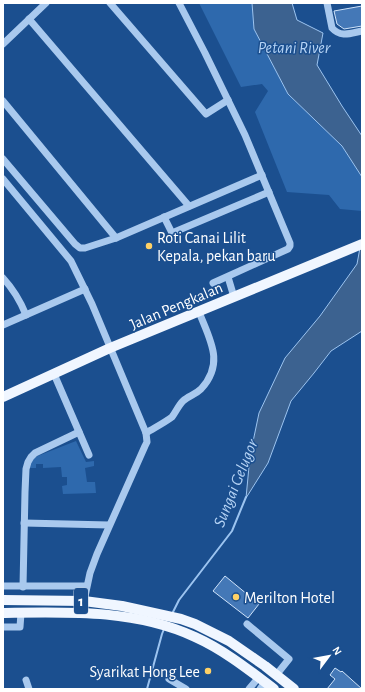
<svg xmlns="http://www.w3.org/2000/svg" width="365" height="692" viewBox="0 0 365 692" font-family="'Alegreya Sans',sans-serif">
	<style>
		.green { fill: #2e69ad }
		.water { fill: #3c6290; stroke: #9cc4f0 }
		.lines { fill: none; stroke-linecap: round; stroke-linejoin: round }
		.stream { stroke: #9cc4f0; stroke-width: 2 }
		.building { fill: #4478b7; stroke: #cfe3fa }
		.minor { stroke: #a9c9ee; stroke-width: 7 }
		.major { stroke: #f0f6ff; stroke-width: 10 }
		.poi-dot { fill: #ffd166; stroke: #1b4f8f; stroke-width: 1.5 }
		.labels { text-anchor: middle; stroke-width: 3; stroke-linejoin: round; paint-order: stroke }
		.shield { fill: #1b4f8f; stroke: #bbcadd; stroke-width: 1 }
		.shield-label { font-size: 15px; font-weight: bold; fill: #fff }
		.poi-label { font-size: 16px; fill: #fff; stroke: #1b4f8f; text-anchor: start }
		.street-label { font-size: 16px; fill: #fff; stroke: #1b4f8f }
		.water-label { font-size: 17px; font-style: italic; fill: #b5d3f5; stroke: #1b4f8f }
	</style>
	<rect width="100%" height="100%" fill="#1b4f8f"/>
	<!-- green -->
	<g class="green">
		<path d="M 199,3 L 252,3 L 254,29 L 288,94 L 342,146 L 362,177 L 362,211 L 340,209 L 329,195 L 287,192 L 255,112 L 268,91 L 262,84 L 241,87 Z"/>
		<path d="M 76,441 L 86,462 L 94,461 L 94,466 L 85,468 L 87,482 L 95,482 L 96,493 L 63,494 L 62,486 L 67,485 L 67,477 L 62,477 L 61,467 L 43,468 L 43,464 L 36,464 L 36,468 L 29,468 L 30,463 L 35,457 Z"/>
	</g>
	<!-- water -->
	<g class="water">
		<path d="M 252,3 L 292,3 L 297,20 L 323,33 L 317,65 L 342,106 L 362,136 L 362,177 L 342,146 L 288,94 L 254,29 Z"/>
		<path d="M 362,237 L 362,331 L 331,351 L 314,373 L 291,401 L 268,463 L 246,498 L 250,456 L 259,413 L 285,358 L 320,316 L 357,264 Z"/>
	</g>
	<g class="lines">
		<!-- stream -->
		<g class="stream">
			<path d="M 172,614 L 179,600 L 232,531 L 246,497"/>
			<path d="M 147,689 L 162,634 L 164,629"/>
		</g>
	</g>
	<!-- building -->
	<g class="building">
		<path d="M 362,6 L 362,26 L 344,29 L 337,24 L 334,11 Z"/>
		<path d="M 225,576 L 259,604 L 248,618 L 213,591 Z"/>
		<path d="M 335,668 L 341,672 L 342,671 L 362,689 L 327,689 L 335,679 L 330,675 Z"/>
	</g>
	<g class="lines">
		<!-- minor -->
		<g class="minor">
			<path d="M 110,3 L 206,114 L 228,100"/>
			<path d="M 179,3 L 205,53 L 245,135 L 290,243 L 290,246 L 288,249 L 213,283"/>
			<path d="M 327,3 L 332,28 C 341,38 351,33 362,31"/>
			<path d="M 29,19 L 189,206"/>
			<path d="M 3,44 L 46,3"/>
			<path d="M 3,101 L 116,238"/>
			<path d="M 3,159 L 75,244 L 80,248 L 85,248 L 116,238 L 262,175"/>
			<path d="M 3,179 L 71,261 L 92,304 L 146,433 L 147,442 L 145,446 L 97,554 L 90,573 L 84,601"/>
			<path d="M 164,217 L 172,233 L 269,192"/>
			<path d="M 228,277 L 234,297"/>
			<path d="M 3,278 C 14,290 20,300 26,315"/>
			<path d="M 3,325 L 85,289"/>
			<path d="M 54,374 L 89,455"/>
			<path d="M 146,433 C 154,428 164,423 172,417 C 176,412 178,406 183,401 C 188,396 195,395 201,389 C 225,363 210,340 199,312"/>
			<path d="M 24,523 L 109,525"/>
			<path d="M 3,586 L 86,586"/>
			<path d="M 23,587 L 25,492 L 26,469 L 28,462 L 31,457 L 35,453 L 79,432"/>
			<path d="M 247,624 L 289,659 L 277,674"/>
			<path d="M 3,627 L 20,627 L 21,613"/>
			<path d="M 169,679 L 186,689"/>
			<path d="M 26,680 L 29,689"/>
			<path d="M 249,689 L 259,677"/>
			<path d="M 260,689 L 265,682"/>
		</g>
		<!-- major -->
		<g class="major">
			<path d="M 3,397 L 110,348 L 362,244"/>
			<path d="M 3,600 L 84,601 L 122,606 L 181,619 L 195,624 L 229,641 L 265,666 L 294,689"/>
			<path d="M 3,613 C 67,612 135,609 195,637 C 224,650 249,670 274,689"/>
		</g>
	</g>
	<!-- markers -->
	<g class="poi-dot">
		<circle cx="149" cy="246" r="4"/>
		<circle cx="236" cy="597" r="4"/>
		<circle cx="208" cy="671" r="4"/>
	</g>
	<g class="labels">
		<!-- shield labels -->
		<rect class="shield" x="74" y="588" width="14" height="26" rx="3"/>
		<g class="shield-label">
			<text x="81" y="606">1</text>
		</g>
		<!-- poi labels -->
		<g class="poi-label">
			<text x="157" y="243">Roti Canai Lilit<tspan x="157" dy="18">Kepala, pekan baru</tspan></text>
			<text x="244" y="603">Merilton Hotel</text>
			<text x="200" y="677" text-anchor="end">Syarikat Hong Lee</text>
		</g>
		<!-- street labels -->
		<g class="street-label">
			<text transform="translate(176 305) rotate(-23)" y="6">Jalan Pengkalan</text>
		</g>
		<!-- water labels -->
		<g class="water-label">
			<text x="294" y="53">Petani River</text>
			<text transform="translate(235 483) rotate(-68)" y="6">Sungai Gelugor</text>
		</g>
	</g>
	<!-- border -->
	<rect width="365" height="692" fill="none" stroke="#ffffff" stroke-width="8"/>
	<!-- north arrow -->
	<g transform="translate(329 656) rotate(58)" stroke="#1b4f8f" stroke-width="3" paint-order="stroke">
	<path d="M0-3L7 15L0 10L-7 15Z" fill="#ffffff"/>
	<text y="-6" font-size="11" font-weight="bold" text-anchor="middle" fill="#ffffff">N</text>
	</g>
</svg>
